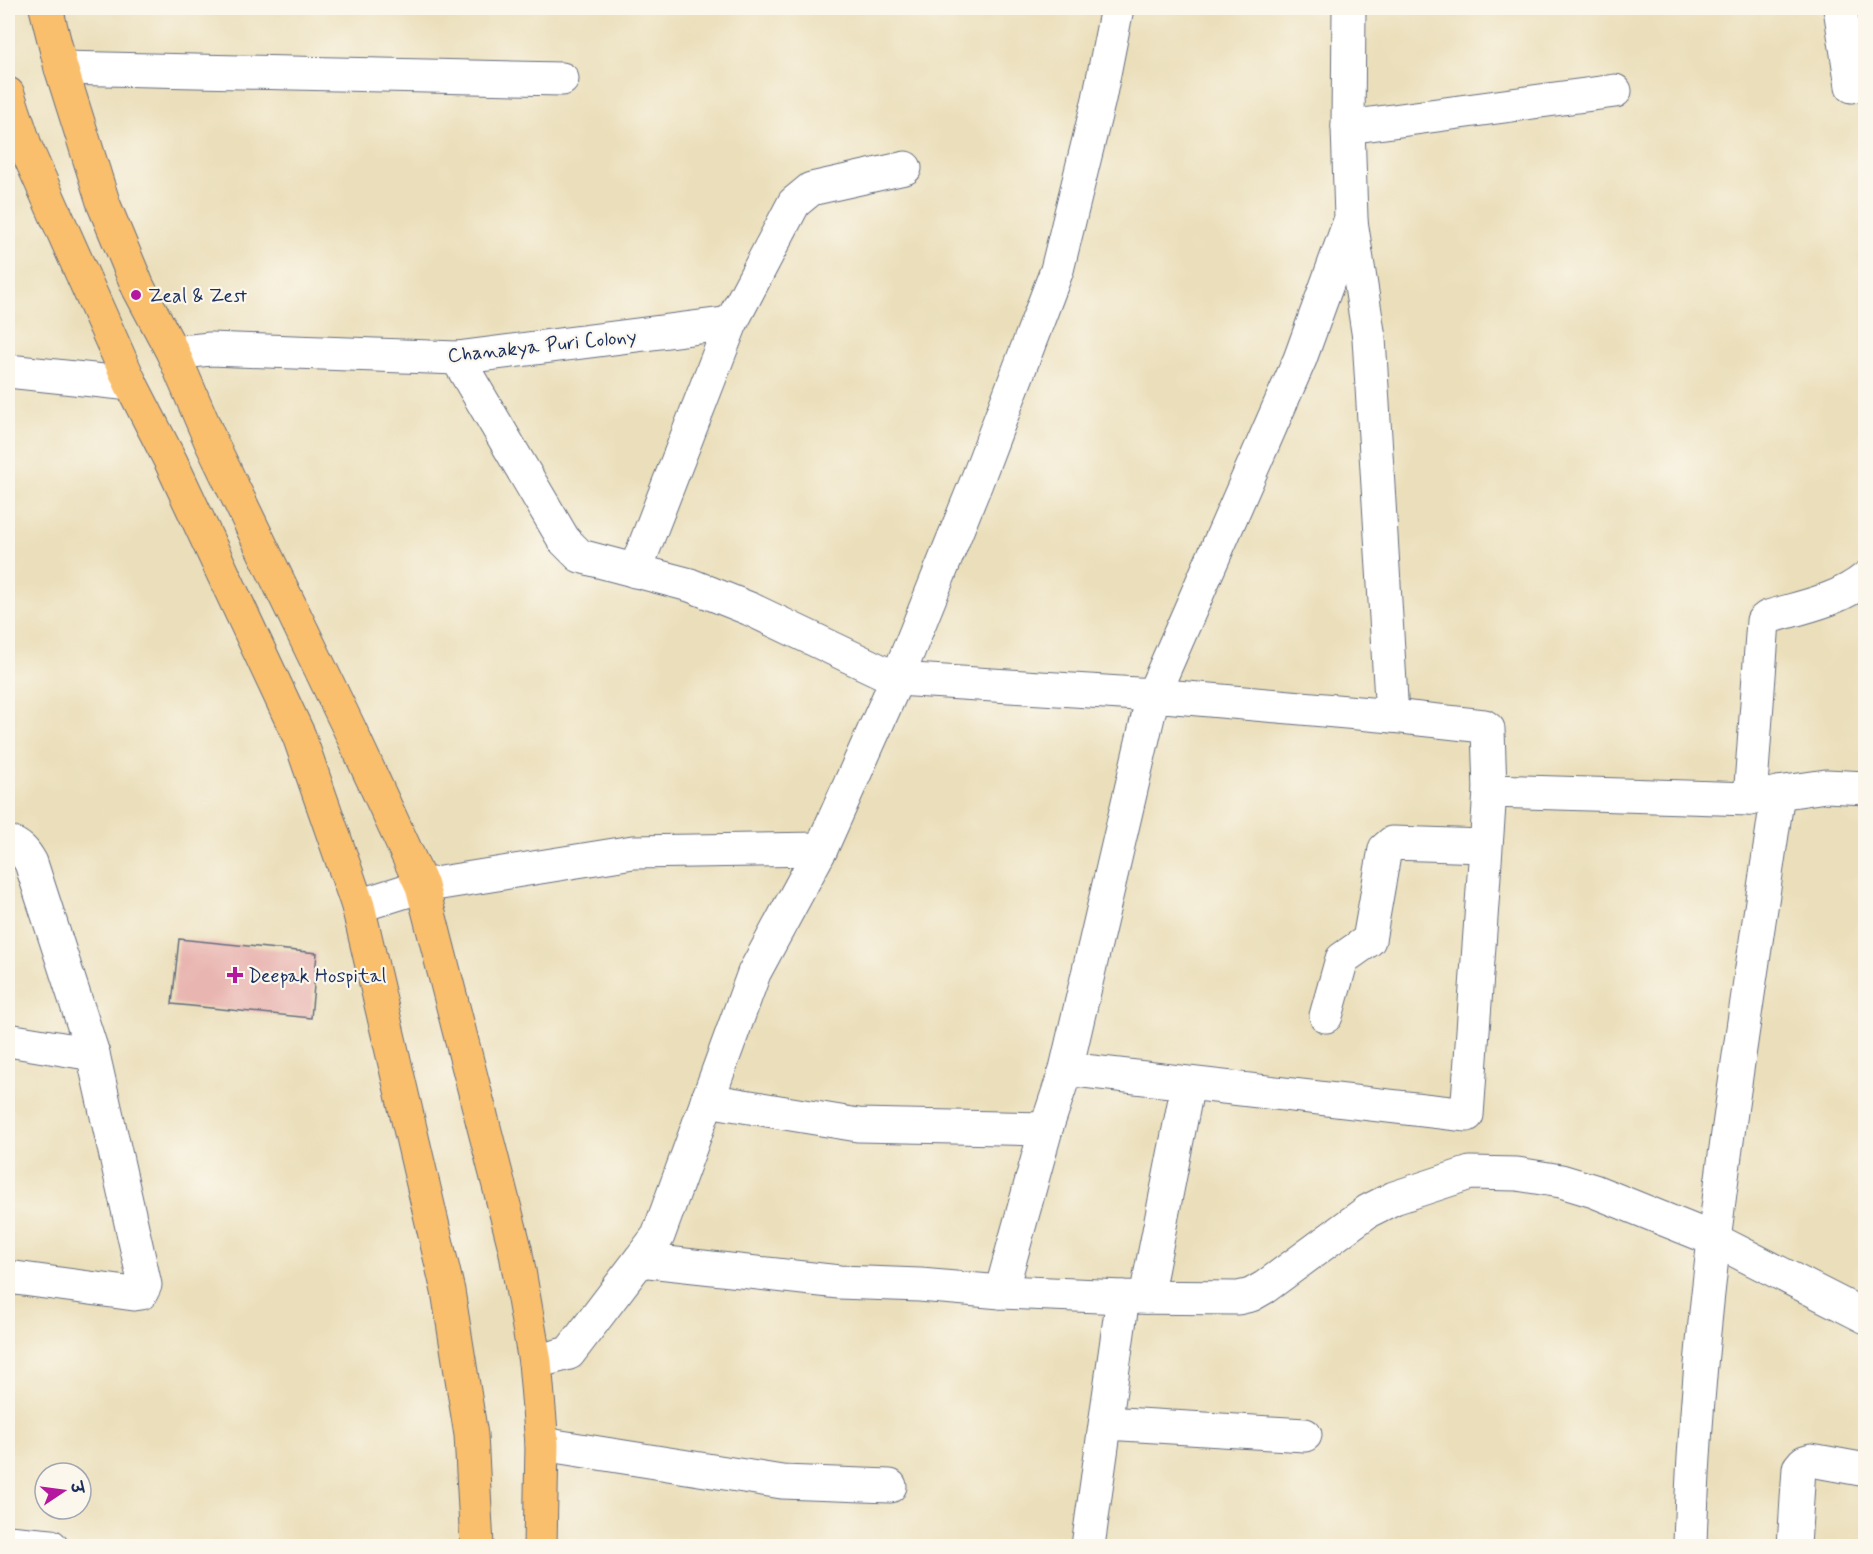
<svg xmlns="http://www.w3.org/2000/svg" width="1873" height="1554" viewBox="0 0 1873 1554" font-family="Mynerve,'Playpen Sans Deva',sans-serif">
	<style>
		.building { fill: #e9b5b1 }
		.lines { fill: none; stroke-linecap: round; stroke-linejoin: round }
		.minor-casing { stroke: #646d7f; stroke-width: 35 }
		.major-casing { stroke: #646d7f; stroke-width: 35 }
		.minor { stroke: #fff; stroke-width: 33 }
		.major { stroke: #f9bf6d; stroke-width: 33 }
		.poi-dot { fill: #b5179e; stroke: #fbf7ec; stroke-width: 2 }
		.labels { text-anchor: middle; stroke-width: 4.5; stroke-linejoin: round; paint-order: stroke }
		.poi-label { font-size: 20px; fill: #1b2f5e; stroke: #fbf7ec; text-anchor: start }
		.street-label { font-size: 20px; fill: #1b2f5e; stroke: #fbf7ec }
	</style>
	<rect width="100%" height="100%" fill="#fbf7ec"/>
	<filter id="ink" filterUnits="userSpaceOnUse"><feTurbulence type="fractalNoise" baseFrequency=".0167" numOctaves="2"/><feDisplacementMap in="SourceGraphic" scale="12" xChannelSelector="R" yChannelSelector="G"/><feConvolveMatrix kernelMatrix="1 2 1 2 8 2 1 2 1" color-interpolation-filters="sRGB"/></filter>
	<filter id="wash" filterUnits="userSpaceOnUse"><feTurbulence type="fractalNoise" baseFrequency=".008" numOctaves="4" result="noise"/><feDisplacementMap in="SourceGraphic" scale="24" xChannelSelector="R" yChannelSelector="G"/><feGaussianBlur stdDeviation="1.35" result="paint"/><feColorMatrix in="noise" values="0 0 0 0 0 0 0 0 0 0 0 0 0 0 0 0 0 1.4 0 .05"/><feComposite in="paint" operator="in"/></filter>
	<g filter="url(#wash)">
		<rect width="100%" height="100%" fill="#ebdfbb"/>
		<g id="blocks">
			<!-- building -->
			<path class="building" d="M 179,939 L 317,953 L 311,1018 L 172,1004 Z"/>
		</g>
	</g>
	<g filter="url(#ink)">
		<use href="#blocks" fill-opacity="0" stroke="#646d7f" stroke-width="1.5"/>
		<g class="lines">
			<!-- minor casing -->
			<g class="minor-casing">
				<g id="minor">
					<path d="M 1840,8 L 1852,86"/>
					<path d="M 61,68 L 562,79"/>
					<path d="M 1348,127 L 1615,91"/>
					<path d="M 1351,221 L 1369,338 L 1392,716"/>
					<path d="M 173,353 L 210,349 L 457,358 L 731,323"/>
					<path d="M 457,358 L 564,540 L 580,556 L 690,585 L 750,609 L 897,679 L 1153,695 L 1300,359 L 1351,218 L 1348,127 L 1349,8"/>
					<path d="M 8,371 L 131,384"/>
					<path d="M 635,571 L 731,323 L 794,203 L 811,189 L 905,168"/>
					<path d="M 1490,791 L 1750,799 L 1778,793 L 1826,786 L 1866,788"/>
					<path d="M 1750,799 L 1763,621 L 1768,617 C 1802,607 1838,601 1866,578"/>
					<path d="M 8,842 C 20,846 25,852 31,863 L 93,1054 L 145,1285 L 141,1293 L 134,1294 L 8,1277"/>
					<path d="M 358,906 L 422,886 L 633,852 L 821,849"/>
					<path d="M 1326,1016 L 1342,959 L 1369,940 L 1385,849 L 1392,843 L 1485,846"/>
					<path d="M 8,1040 L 93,1054"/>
					<path d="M 707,1100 L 858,1125 L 1046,1129"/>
					<path d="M 640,1260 L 839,1282 L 920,1285 L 1001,1292 L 1123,1297 L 1238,1298 L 1251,1295 L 1265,1287 L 1368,1211 L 1394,1198 L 1470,1173 L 1517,1174 L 1561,1181 L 1594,1191 L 1713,1239 L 1866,1317"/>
					<path d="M 1001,1292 L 1046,1129 L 1066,1069 L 1153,695 L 1392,716 L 1484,726 L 1488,729 L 1490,791 L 1467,1115 L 1066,1069"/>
					<path d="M 1146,1297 L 1188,1084"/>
					<path d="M 535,1362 L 569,1353 L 658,1236 L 754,973 L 821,849 L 897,679 L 976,483 L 1057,270 L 1099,99 L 1117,8"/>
					<path d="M 1106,1423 L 1305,1435"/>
					<path d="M 542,1444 L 782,1482 L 890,1486"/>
					<path d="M 8,1542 L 51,1546"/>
					<path d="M 1088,1546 L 1123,1297"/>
					<path d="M 1690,1546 C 1697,1293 1742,1043 1778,793"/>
					<path d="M 1794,1546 L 1799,1468 L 1804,1462 L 1811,1460 L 1866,1470"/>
				</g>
			</g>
			<!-- major casing -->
			<g class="major-casing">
				<g id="major">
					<path d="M 46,8 L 61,68 L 104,205 L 138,287 L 173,353 L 211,442 L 350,730 L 422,886 L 515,1248 L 535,1362 L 542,1444 L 540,1546"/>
					<path d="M 8,94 L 26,148 L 131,384 L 171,462 L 299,736 L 358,906 L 448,1291 L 471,1435 L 477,1546"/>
				</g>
			</g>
			<!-- minor -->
			<use href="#minor" class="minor"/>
			<!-- major -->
			<use href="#major" class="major"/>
		</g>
	</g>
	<!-- markers -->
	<g class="poi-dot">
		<circle cx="136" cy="295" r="6"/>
		<path d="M232 966h6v6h6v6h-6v6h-6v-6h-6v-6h6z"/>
	</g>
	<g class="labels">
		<!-- poi labels -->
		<g class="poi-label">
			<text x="148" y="302">Zeal &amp; Zest</text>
			<text x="248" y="982">Deepak Hospital</text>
		</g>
		<!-- street labels -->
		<g class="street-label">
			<text transform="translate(542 345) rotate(-6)" y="7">Chanakya Puri Colony</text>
		</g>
	</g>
	<!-- margin -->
	<rect width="1873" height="1554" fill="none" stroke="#fbf7ec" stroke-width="30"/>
	<!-- north arrow -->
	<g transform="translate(63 1491) rotate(77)"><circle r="28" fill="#fbf7ec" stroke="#a1a7b3" stroke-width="1.5"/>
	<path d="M0-4.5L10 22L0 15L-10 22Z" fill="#b5179e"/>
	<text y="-9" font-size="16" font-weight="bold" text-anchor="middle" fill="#1b2f5e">उ</text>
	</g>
</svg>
